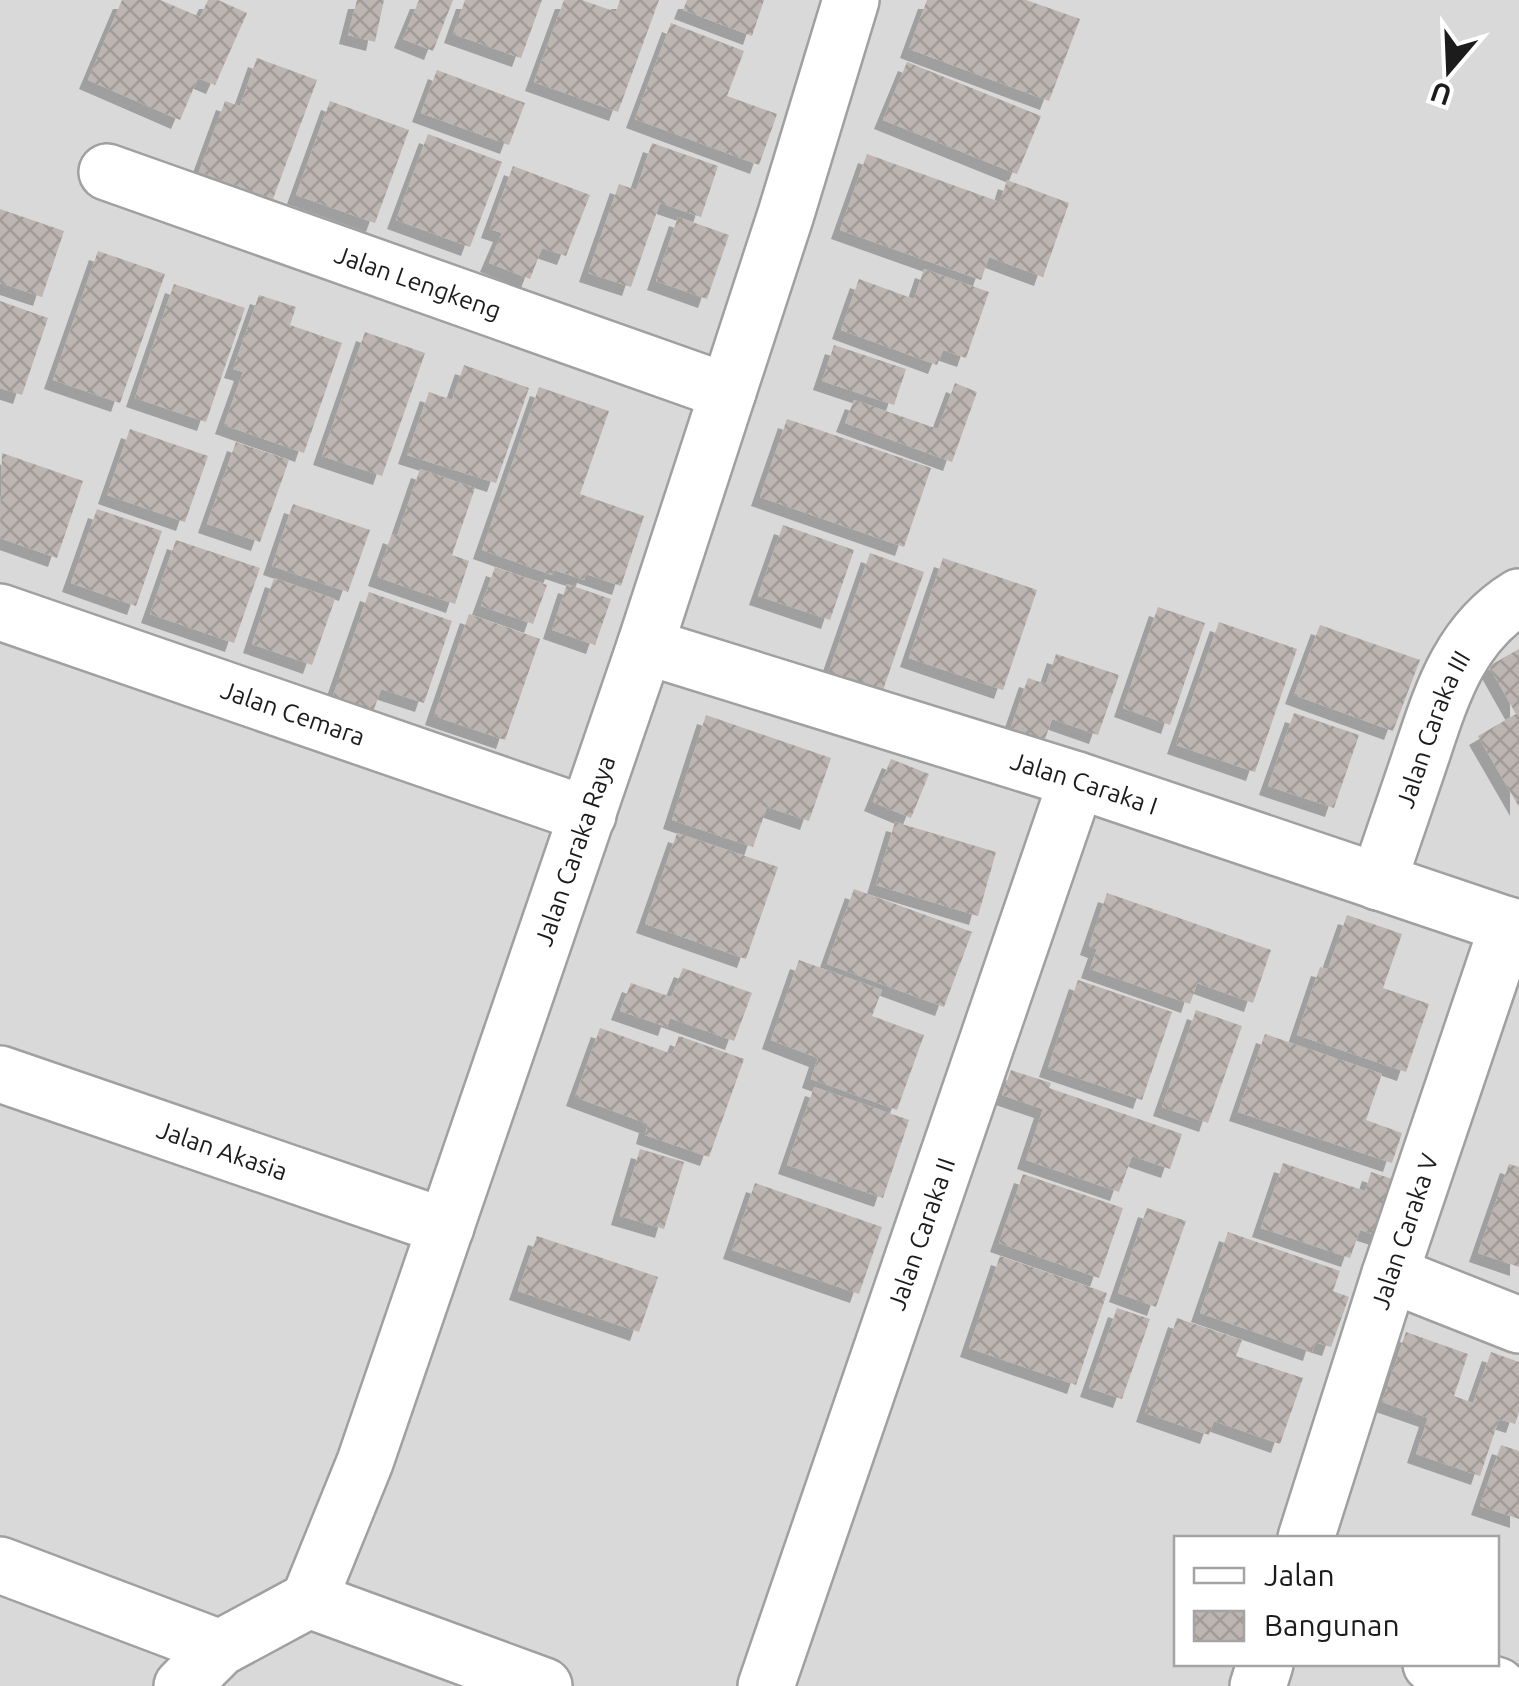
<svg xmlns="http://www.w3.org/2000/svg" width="1519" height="1686" viewBox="0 0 1519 1686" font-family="Ubuntu,sans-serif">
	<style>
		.residential { fill: #dad9d9; fill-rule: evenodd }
		.building { fill: url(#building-cross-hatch); filter: url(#shadow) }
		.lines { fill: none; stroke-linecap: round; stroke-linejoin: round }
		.street-casing { stroke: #a0a0a0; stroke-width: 60 }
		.street { stroke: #fff; stroke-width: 55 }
		.labels { text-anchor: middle; stroke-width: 9; stroke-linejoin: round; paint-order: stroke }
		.street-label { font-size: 25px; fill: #1c1c1c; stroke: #fff }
	</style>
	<defs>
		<pattern id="building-cross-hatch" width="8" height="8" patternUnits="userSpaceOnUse" patternTransform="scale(2.5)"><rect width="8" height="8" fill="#bcb5b1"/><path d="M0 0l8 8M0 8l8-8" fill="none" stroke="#a19b98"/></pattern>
		<filter id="shadow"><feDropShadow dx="-9" dy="9" stdDeviation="0" flood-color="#0004"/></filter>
	</defs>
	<rect width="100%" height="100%" fill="#ece9e3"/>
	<!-- residential -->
	<path class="residential" d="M 0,0 L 1519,0 L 1519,1686 L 0,1686 ZM 1176,1538 L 1496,1538 L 1496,1664 L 1176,1664 Z"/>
	<!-- building -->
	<g class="building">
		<path d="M 122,0 L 160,0 L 200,17 L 208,0 L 218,0 L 247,13 L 215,85 L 198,78 L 180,120 L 88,80 Z"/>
		<path d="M 357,0 L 384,0 L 375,42 L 348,35 Z"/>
		<path d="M 419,0 L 453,0 L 433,51 L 403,39 Z"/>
		<path d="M 465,0 L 542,0 L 521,58 L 453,34 Z"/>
		<path d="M 564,0 L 582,0 L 616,12 L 620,0 L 659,0 L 618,112 L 534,82 Z"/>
		<path d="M 687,0 L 764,0 L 752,36 L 683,10 Z"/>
		<path d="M 927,0 L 1026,0 L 1080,19 L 1049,101 L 909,49 Z"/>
		<path d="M 671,23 L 744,51 L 727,96 L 777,114 L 759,165 L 635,119 Z"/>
		<path d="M 257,58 L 317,80 L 273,199 L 199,172 L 225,101 L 240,106 Z"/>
		<path d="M 907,62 L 1041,116 L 1017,174 L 883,120 Z"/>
		<path d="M 437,70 L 525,103 L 509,145 L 421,113 Z"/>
		<path d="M 330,101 L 409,130 L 375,223 L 296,195 Z"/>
		<path d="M 428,134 L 502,162 L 470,247 L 396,220 Z"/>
		<path d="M 652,143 L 718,166 L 701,217 L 660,203 L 631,287 L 588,273 L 619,184 L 636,190 Z"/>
		<path d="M 867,154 L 1000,202 L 1007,180 L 1069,203 L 1043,277 L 989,257 L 981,280 L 840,230 Z"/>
		<path d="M 513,166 L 590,195 L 566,256 L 542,248 L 530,279 L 489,263 L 502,233 L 490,229 Z"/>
		<path d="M 0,209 L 64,231 L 42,297 L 0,283 Z"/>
		<path d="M 678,217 L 729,235 L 707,299 L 656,281 Z"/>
		<path d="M 98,251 L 165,274 L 120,403 L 53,380 Z"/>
		<path d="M 924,269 L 989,292 L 966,358 L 943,350 L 937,365 L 841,330 L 859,279 L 914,299 Z"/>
		<path d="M 174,284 L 245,308 L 206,422 L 135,398 Z"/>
		<path d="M 259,295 L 296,307 L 290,325 L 342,343 L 304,453 L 224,425 L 243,372 L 233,369 Z"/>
		<path d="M 0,301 L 48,318 L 22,395 L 0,388 Z"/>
		<path d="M 365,332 L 425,353 L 382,476 L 322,456 Z"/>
		<path d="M 834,345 L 906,369 L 894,405 L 822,381 Z"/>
		<path d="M 464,365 L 529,388 L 496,483 L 407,455 L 429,392 L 452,400 Z"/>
		<path d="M 955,383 L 977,392 L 952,462 L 845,423 L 854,400 L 938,429 Z"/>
		<path d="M 539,387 L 609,411 L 580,494 L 644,516 L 621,586 L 586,574 L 584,580 L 554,570 L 552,575 L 482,550 Z"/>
		<path d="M 787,419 L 931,468 L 904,547 L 760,497 Z"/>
		<path d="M 130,429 L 208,456 L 185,522 L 107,495 Z"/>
		<path d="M 236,442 L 289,460 L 260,542 L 207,524 Z"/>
		<path d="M 2,453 L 83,481 L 57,558 L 0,538 Z"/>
		<path d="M 420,469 L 475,488 L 452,555 L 469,561 L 455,604 L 377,577 L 392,534 L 397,536 Z"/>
		<path d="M 293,504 L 370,530 L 348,592 L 272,566 Z"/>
		<path d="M 97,509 L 162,531 L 136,606 L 71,583 Z"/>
		<path d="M 783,525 L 854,550 L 830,620 L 758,596 Z"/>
		<path d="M 176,540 L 260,568 L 234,643 L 150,614 Z"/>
		<path d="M 870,553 L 924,572 L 882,693 L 828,674 Z"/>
		<path d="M 943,558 L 1037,590 L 1003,690 L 909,658 Z"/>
		<path d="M 495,567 L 547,585 L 533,624 L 481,606 Z"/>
		<path d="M 274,578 L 335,599 L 312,665 L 252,644 Z"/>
		<path d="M 567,584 L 611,599 L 595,645 L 552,630 Z"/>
		<path d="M 369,592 L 452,621 L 424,703 L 381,689 L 370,721 L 329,707 Z"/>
		<path d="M 1158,607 L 1205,623 L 1170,725 L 1123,708 Z"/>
		<path d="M 469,614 L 540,639 L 505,740 L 434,716 Z"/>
		<path d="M 1219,622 L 1297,649 L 1255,772 L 1176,745 Z"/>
		<path d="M 1320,625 L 1420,660 L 1393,731 L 1294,695 Z"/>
		<path d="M 1519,649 L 1519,807 L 1478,736 L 1516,714 L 1489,666 Z"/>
		<path d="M 1056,654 L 1119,675 L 1098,735 L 1052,719 L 1042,748 L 1008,736 L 1028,678 L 1046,684 Z"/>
		<path d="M 1294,713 L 1359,735 L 1334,808 L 1268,786 Z"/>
		<path d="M 706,715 L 831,758 L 809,821 L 767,807 L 753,847 L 672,820 Z"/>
		<path d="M 891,759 L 929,774 L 911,818 L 873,802 Z"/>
		<path d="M 895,822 L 996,852 L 978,916 L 876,885 Z"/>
		<path d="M 677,833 L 778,867 L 746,959 L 645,924 Z"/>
		<path d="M 854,889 L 972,932 L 944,1007 L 827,964 Z"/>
		<path d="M 1107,893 L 1271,950 L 1253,1003 L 1197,983 L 1190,1004 L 1090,969 L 1097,949 L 1089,946 Z"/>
		<path d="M 1347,915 L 1402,934 L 1383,988 L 1429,1004 L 1406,1072 L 1297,1035 L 1320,967 L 1328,969 Z"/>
		<path d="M 799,960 L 882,990 L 872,1016 L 924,1035 L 897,1110 L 811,1079 L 818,1058 L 771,1040 Z"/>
		<path d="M 683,968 L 752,993 L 734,1041 L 670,1018 L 667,1027 L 620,1011 L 631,983 L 671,997 Z"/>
		<path d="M 1078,980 L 1172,1012 L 1142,1100 L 1048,1068 Z"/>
		<path d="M 1196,1010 L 1242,1026 L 1208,1123 L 1162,1107 Z"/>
		<path d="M 600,1028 L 672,1054 L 679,1036 L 744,1059 L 709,1157 L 645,1135 L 648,1124 L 575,1097 Z"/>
		<path d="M 1265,1034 L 1382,1074 L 1366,1120 L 1402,1133 L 1392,1163 L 1238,1112 Z"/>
		<path d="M 1011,1070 L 1051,1083 L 1049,1088 L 1182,1134 L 1170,1169 L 1132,1156 L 1119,1192 L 1026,1160 L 1043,1109 L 1002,1095 Z"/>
		<path d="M 814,1087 L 909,1120 L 883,1198 L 787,1165 Z"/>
		<path d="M 640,1149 L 684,1162 L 664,1229 L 620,1216 Z"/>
		<path d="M 1283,1163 L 1365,1191 L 1371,1172 L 1398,1181 L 1379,1236 L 1360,1230 L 1350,1258 L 1261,1228 Z"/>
		<path d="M 1509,1164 L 1519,1167 L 1519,1267 L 1478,1253 Z"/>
		<path d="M 1023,1174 L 1123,1208 L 1099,1278 L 999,1243 Z"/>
		<path d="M 755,1183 L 882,1227 L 859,1294 L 732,1250 Z"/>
		<path d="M 1147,1208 L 1186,1221 L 1156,1307 L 1118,1293 Z"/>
		<path d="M 1228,1232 L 1340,1271 L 1333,1291 L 1349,1297 L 1331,1347 L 1315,1342 L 1312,1352 L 1200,1313 Z"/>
		<path d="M 537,1236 L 658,1277 L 639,1332 L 518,1291 Z"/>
		<path d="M 1000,1256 L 1107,1293 L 1076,1385 L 969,1348 Z"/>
		<path d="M 1117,1308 L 1150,1319 L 1122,1399 L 1089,1388 Z"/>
		<path d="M 1177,1318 L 1242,1340 L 1236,1356 L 1303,1378 L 1280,1444 L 1214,1421 L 1209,1435 L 1145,1413 Z"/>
		<path d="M 1406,1332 L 1468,1354 L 1454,1396 L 1473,1403 L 1491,1352 L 1519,1362 L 1519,1412 L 1515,1424 L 1499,1419 L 1480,1476 L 1416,1454 L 1428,1418 L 1382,1402 Z"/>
		<path d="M 1501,1445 L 1519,1451 L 1519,1519 L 1480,1506 Z"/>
	</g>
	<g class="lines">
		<!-- street casing -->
		<g class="street-casing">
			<g id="street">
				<path id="s1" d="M 107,172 L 728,392"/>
				<path id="s2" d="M 0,612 L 588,815"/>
				<path id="s3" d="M 645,646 L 1077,780 L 1519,929"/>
				<path id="s4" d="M 1378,882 C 1391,843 1405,804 1418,765 C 1440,700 1457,635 1519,597"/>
				<path id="s5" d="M 0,1074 L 446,1227"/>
				<path d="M 1390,1274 L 1519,1325"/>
				<path id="s6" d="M 1306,1538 L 1390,1274 L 1508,925"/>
				<path d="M 0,1565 L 220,1648"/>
				<path d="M 309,1600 L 544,1686"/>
				<path d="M 1431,1664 L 1498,1686"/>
				<path id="s7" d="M 182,1686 L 220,1648 L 309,1600 L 365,1462 L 645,646 L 786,214 L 851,0"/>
				<path id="s8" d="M 766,1686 L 1077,780"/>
				<path d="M 1258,1686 L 1265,1664"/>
			</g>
		</g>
		<!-- street -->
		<use href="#street" class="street"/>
	</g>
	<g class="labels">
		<!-- street labels -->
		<g class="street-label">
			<text dy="9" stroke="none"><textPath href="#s1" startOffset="330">Jalan Lengkeng</textPath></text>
			<text dy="9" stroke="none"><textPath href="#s2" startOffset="310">Jalan Cemara</textPath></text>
			<text dy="9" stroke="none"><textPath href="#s4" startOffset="162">Jalan Caraka III</textPath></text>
			<text dy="9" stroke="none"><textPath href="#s3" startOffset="460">Jalan Caraka I</textPath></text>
			<text dy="9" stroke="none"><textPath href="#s7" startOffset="950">Jalan Caraka Raya</textPath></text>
			<text dy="9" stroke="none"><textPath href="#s5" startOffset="235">Jalan Akasia</textPath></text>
			<text dy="9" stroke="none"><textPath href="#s6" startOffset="322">Jalan Caraka V</textPath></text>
			<text dy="9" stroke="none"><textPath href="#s8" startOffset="478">Jalan Caraka II</textPath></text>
		</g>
	</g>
	<!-- legend -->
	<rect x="1174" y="1536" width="325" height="130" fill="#ffffff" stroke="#a4a4a4" stroke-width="2.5"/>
	<rect x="1194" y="1568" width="50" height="15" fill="#ffffff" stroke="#a4a4a4" stroke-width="2.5"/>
	<text x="1264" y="1586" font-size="30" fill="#1c1c1c">Jalan</text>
	<rect x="1194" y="1611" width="50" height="30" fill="url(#building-cross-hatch)" stroke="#a4a4a4" stroke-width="2.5"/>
	<text x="1264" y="1636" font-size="30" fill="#1c1c1c">Bangunan</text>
	<!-- north arrow -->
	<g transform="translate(1449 70) rotate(199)" stroke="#ffffff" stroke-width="8" paint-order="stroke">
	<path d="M0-8L18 38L0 25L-18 38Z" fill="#1c1c1c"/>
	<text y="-15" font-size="28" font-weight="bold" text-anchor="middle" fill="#1c1c1c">U</text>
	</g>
</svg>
